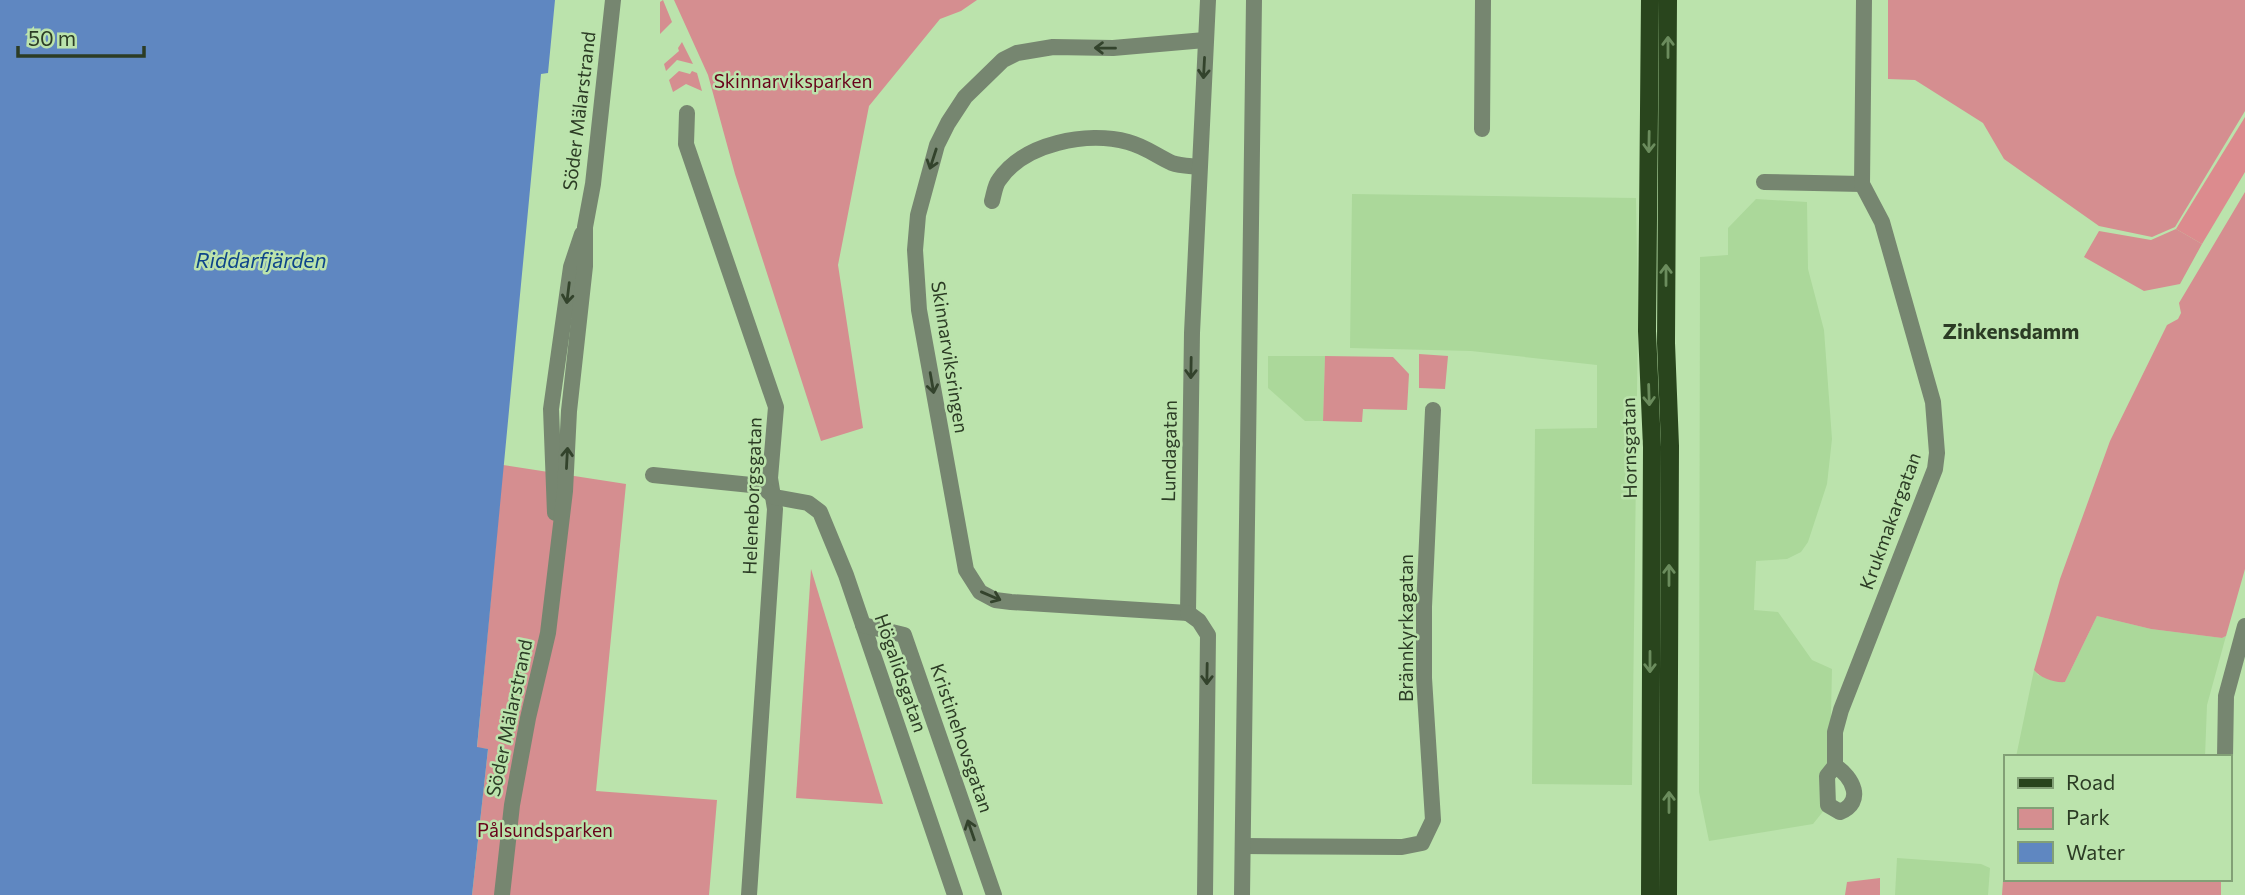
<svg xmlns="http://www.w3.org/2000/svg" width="2245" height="895" viewBox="0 0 2245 895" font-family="Commissioner,sans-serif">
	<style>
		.built { fill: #abd89a }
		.green { fill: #d58e90 }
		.forest { fill: #dc8b8e }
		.water { fill: #5f87c1 }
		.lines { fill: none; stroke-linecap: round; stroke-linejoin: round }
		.minor { stroke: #768670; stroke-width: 16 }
		.major { stroke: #29451d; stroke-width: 18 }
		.oneway { stroke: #6b8c5d }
		.oneway2 { stroke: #33432c }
		.labels { text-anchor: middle; stroke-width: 5; stroke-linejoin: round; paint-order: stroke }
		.park-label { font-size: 19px; fill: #68031b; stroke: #bbe3ac }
		.street-label { font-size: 19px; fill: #2c3c25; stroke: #bbe3ac }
		.water-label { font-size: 21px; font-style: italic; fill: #0d448a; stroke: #bbe3ac }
		.neighbourhood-label { font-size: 21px; font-weight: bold; fill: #2c3c25; stroke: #bbe3ac }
	</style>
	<rect width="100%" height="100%" fill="#bbe3ac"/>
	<!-- built -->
	<g class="built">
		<path d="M 1352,194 L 1636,198 L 1638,316 L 1632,785 L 1532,784 L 1535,429 L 1597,428 L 1597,365 L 1471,351 L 1350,348 Z"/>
		<path d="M 1756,199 L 1807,202 L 1808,269 L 1824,330 L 1832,439 L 1827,484 L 1808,542 L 1801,552 L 1787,559 L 1756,561 L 1754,610 L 1778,612 L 1812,660 L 1832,669 L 1829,804 L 1813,824 L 1709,841 L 1699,792 L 1700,257 L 1728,255 L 1728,228 Z"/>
		<path d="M 1268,356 L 1325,356 L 1323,421 L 1305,421 L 1268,388 Z"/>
		<path d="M 2097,616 L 2151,629 L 2222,638 L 2226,636 L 2207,705 L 2205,757 L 2016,757 L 2034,670 L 2038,675 L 2065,682 Z"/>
		<path d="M 1897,858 L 1981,864 L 1990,868 L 1988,895 L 1895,895 Z"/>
	</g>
	<!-- green -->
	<g class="green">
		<path d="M 663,0 L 672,22 L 660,34 L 660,2 Z"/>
		<path d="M 674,0 L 977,0 L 961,11 L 940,19 L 869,106 L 838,265 L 863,428 L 821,441 L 735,174 L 708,75 Z"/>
		<path d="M 1888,0 L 2245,0 L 2245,111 L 2175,227 L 2152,237 L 2099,226 L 2004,159 L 1983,123 L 1915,80 L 1888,79 Z"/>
		<path d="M 682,42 L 693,64 L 677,60 L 666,71 L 664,64 L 679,51 L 678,48 Z"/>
		<path d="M 679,71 L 690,74 L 692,71 L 697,73 L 702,91 L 686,84 L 673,92 L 669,80 Z"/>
		<path d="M 2245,192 L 2245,569 L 2226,636 L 2222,638 L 2151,629 L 2097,616 L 2065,682 C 2055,683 2040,678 2034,670 L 2060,579 L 2110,441 L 2167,325 L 2178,319 L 2181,313 L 2179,303 Z"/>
		<path d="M 2176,229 L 2202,244 L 2180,284 L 2144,291 L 2084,257 L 2099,231 L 2151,240 Z"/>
		<path d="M 1419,354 L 1448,356 L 1445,389 L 1419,388 Z"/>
		<path d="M 1325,356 L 1393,357 L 1409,374 L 1407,410 L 1363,409 L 1362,422 L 1323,421 Z"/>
		<path d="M 503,465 L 626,484 L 596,791 L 717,800 L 709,895 L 472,895 L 488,749 L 477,748 Z"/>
		<path d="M 811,569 L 883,804 L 796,798 Z"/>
		<path d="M 2005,853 L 2005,879 L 2221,879 L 2221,895 L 2002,895 Z"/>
		<path d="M 1880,878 L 1880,895 L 1845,895 L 1847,882 Z"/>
	</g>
	<!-- forest -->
	<path class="forest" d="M 2245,117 L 2245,172 L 2202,244 L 2176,229 Z"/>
	<!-- water -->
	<path class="water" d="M 0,0 L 555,0 L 548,73 L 541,74 L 477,747 L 488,749 L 472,895 L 0,895 Z"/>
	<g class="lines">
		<!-- minor -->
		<g class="minor">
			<path d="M 687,113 L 686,144 L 776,407 L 770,478 L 775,509 L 749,895"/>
			<path d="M 1482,129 L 1483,0"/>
			<path d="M 1764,182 L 1862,184"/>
			<path d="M 992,201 C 994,194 995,185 999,180 C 1024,143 1087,131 1128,142 C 1144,146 1157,156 1172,163 C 1180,166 1191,166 1199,167"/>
			<path d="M 653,475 L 761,486 L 775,497 L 808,503 L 820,512 L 846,575 L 955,895"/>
			<path d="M 555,513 L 551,409 L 571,267 L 582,234"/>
			<path d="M 1188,613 L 1011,602 L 995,600 L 980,592 L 966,570 L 919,310 L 915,250 L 918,215 L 937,145 L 948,123 L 965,97 L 1003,60 L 1017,53 L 1053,47 L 1113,48 L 1205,40"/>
			<path d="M 1188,613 L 1192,333 L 1208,0"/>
			<path d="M 1188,613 L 1199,621 L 1208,635 L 1205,895"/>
			<path d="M 863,625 L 904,635 L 994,895"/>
			<path d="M 2225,757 L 2226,696 L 2245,626"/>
			<path d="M 1835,766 C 1853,777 1865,802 1840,812 L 1828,805 L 1827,776 L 1835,766 L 1835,732 L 1841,710 L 1935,469 L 1937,453 L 1933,402 L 1882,222 L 1862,184 L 1864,0"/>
			<path d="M 1243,846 L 1402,847 L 1422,843 L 1433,820 L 1424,678 L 1424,607 L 1433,410"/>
			<path d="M 502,895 L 512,805 L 528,718 L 548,633 L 565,491 L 569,411 L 585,266 L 585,227 L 593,184 L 613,0"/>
			<path d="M 1242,895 L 1254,0"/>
		</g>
		<!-- major -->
		<g class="major">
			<path d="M 1650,895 L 1652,447 L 1647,331 L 1650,0"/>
			<path d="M 1668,895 L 1670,446 L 1666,343 L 1668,0"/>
		</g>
	</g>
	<!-- one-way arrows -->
	<defs><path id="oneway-shaft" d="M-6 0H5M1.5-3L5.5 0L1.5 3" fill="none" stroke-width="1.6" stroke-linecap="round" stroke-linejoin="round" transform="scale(1.75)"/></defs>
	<g class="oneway">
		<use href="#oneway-shaft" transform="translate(1668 47) rotate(-90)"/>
		<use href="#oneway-shaft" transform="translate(1649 142) rotate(91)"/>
		<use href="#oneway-shaft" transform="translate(1666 275) rotate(-90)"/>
		<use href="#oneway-shaft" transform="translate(1649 395) rotate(88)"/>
		<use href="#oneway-shaft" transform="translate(1669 575) rotate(-90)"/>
		<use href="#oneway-shaft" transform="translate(1650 662) rotate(90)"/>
		<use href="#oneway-shaft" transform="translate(1669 802) rotate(-90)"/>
	</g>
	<g class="oneway2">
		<use href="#oneway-shaft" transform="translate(1105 48) rotate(-179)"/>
		<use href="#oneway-shaft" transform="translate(1204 68) rotate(93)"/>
		<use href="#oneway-shaft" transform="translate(933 159) rotate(108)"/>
		<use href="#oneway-shaft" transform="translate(568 293) rotate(97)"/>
		<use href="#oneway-shaft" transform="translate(1191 368) rotate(91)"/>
		<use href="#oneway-shaft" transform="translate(932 383) rotate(80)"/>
		<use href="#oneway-shaft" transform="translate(567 458) rotate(-87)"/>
		<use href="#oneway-shaft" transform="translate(991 596) rotate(23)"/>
		<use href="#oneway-shaft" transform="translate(1207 674) rotate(91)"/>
		<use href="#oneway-shaft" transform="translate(971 830) rotate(-109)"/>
	</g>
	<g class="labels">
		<!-- park labels -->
		<g class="park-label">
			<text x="793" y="88">Skinnarviksparken</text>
			<text x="545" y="837">Pålsundsparken</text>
		</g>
		<!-- street labels -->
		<g class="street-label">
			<text transform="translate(579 111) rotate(-83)" y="7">Söder Mälarstrand</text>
			<text transform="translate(950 357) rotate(81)" y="7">Skinnarviksringen</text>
			<text transform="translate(1629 448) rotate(-91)" y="7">Hornsgatan</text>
			<text transform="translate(1169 451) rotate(-89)" y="7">Lundagatan</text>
			<text transform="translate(752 496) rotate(-88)" y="7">Heleneborgsgatan</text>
			<text transform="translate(1890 521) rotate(-70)" y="7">Krukmakargatan</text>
			<text transform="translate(1406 628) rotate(-90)" y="7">Brännkyrkagatan</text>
			<text transform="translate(901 673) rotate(71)" y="7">Högalidsgatan</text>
			<text transform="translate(509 718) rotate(-78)" y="7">Söder Mälarstrand</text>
			<text transform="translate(962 738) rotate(71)" y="7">Kristinehovsgatan</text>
		</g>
		<!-- water labels -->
		<g class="water-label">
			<text x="261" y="268">Riddarfjärden</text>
		</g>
		<!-- neighbourhood labels -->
		<g class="neighbourhood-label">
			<text x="2011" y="339">Zinkensdamm</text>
		</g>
	</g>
	<!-- legend -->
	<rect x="2004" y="755" width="228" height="126" fill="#bbe3ac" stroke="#82a076" stroke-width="2"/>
	<rect x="2018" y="778" width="35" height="10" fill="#29451d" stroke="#82a076" stroke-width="2"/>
	<text x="2066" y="790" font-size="21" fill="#2c3c25">Road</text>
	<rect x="2018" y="808" width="35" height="21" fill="#d58e90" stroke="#82a076" stroke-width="2"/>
	<text x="2066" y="825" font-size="21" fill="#2c3c25">Park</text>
	<rect x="2018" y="842" width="35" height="21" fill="#5f87c1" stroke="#82a076" stroke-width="2"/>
	<text x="2066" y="860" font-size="21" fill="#2c3c25">Water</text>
	<!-- scale -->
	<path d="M18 46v10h126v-10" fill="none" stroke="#2c3c25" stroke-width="3.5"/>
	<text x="28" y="46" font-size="21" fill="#2c3c25" stroke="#bbe3ac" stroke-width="5" paint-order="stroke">50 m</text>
</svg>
